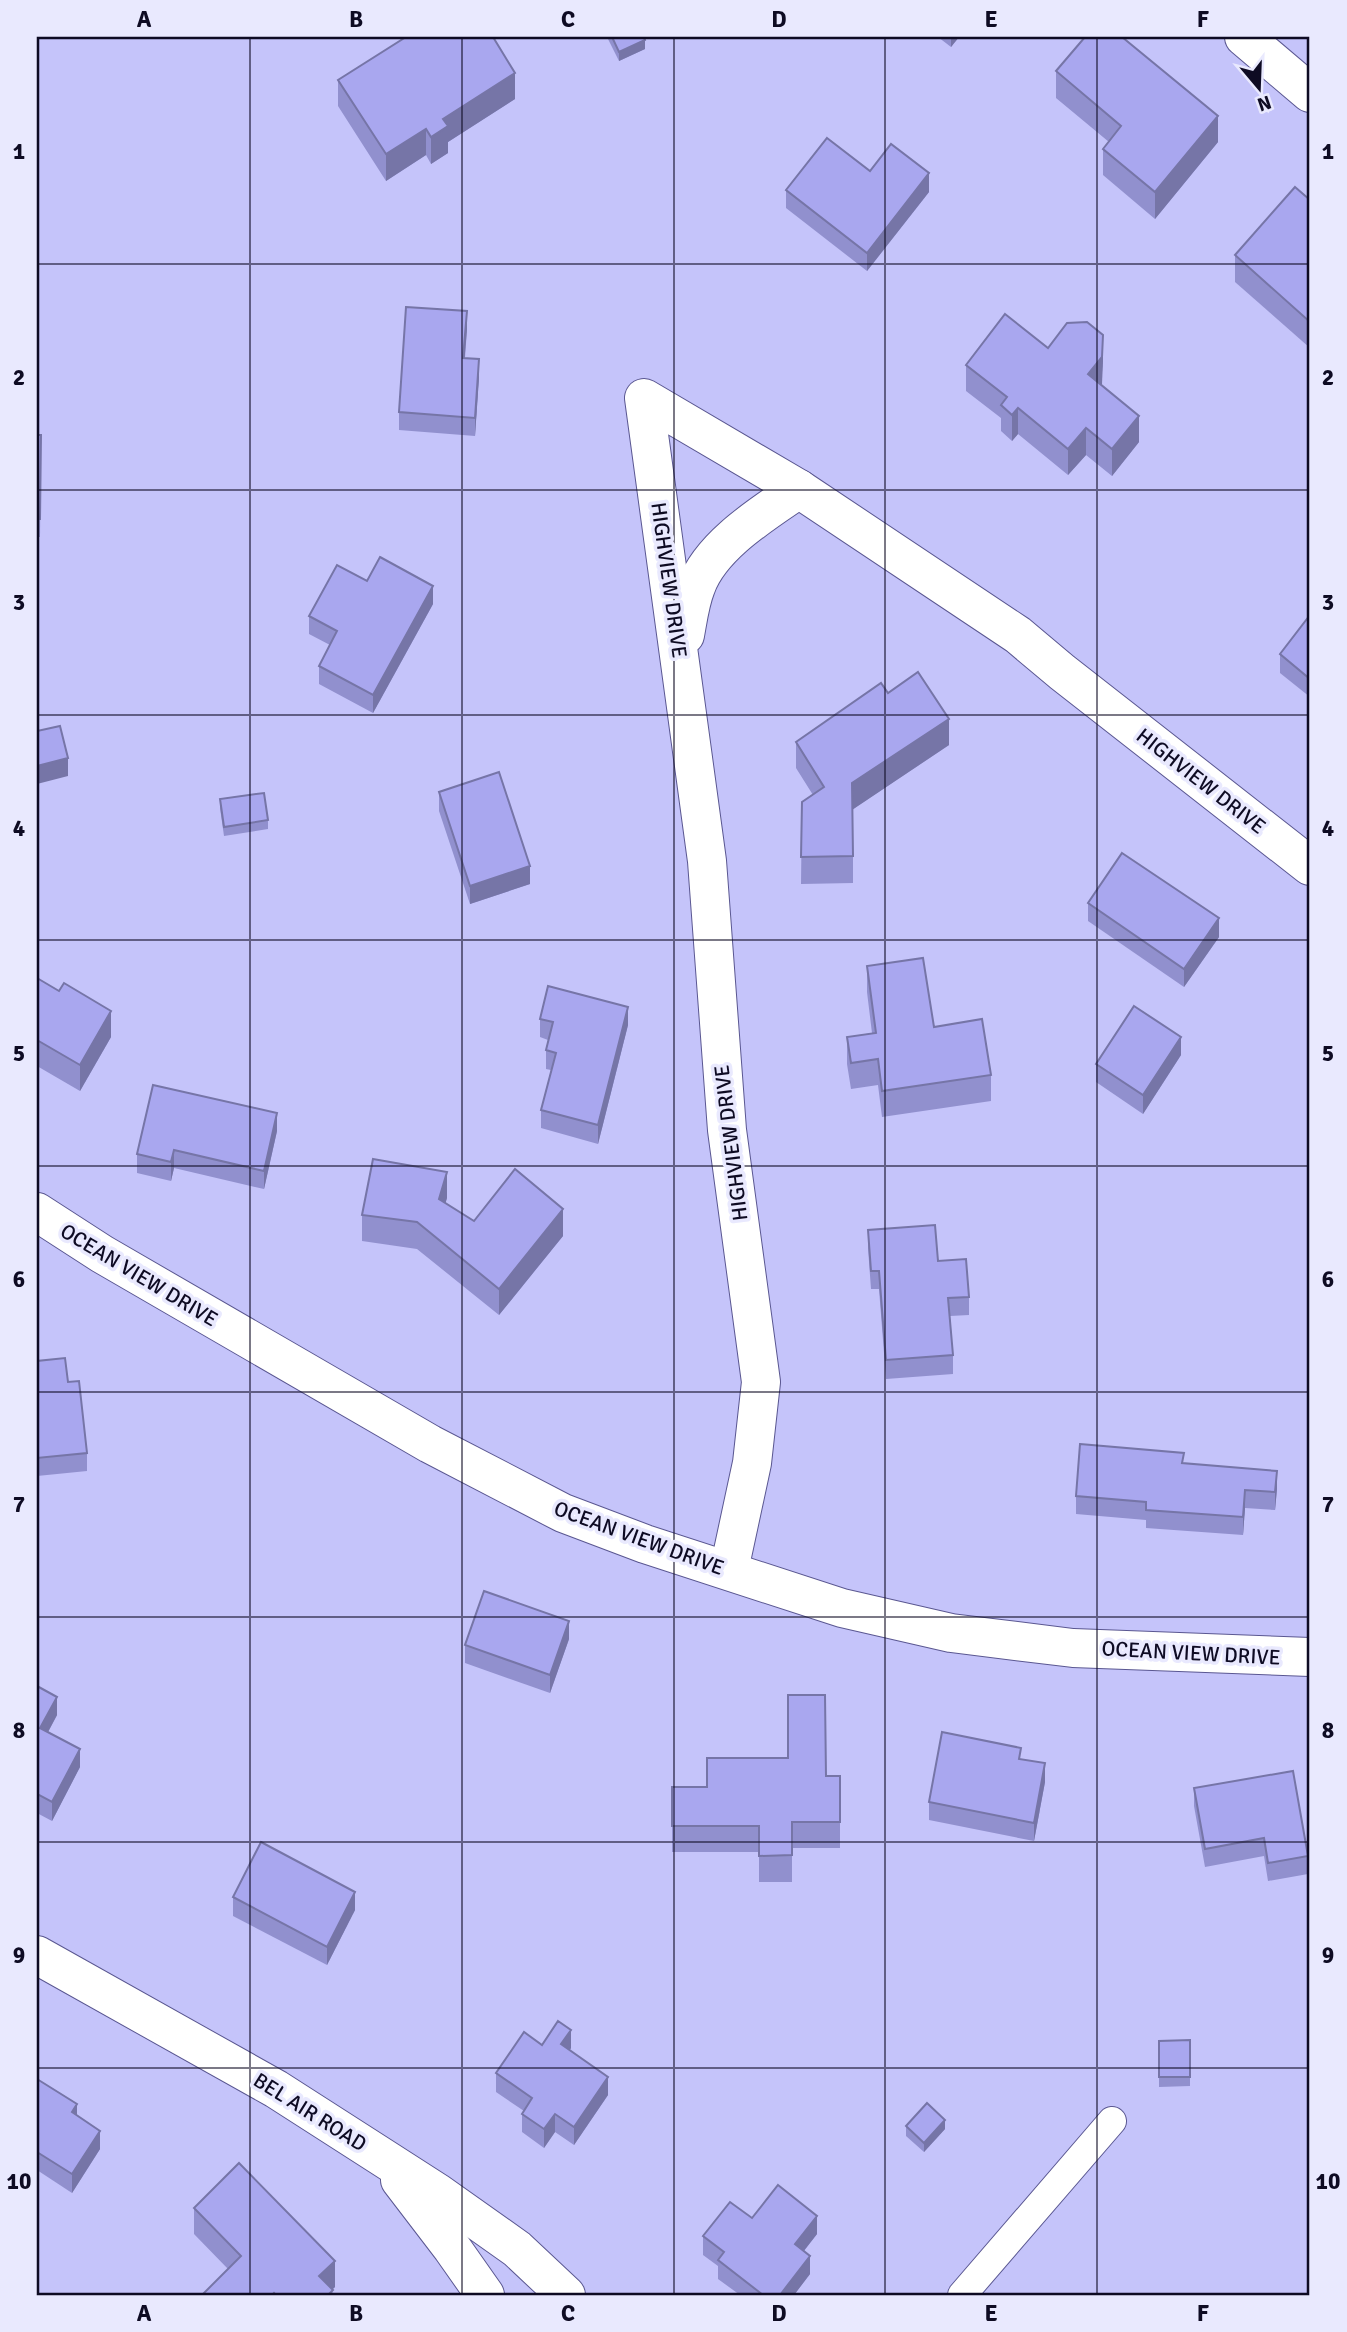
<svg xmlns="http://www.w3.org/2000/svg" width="1347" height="2332" viewBox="0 0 1347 2332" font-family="Signika,sans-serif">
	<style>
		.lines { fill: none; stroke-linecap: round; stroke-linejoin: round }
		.service-casing { stroke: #5a5791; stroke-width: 30 }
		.minor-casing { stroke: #5a5791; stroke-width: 40 }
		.service { stroke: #fff; stroke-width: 28 }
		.minor { stroke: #fff; stroke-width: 38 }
		.wall { fill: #9190ce }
		.shaded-wall { fill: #7675a7 }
		.building { fill: #a9a7ef; stroke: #7675a7; stroke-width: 2 }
		.grid { fill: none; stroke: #0e0b23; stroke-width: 2; stroke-opacity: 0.55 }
		.labels { text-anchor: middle; stroke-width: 7; stroke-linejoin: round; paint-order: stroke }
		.street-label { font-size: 21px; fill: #0e0b23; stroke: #e9e9fe }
		.neatline { fill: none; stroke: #0e0b23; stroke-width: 2.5 }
		.grid-label { font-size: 23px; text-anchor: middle; font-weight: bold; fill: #0e0b23 }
	</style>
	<rect width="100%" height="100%" fill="#c5c4fa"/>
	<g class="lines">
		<!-- service casing -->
		<g class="service-casing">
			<path id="service" d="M 962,2295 L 1112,2121"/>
		</g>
		<!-- minor casing -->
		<g class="minor-casing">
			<g id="minor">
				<path d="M 1244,37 L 1310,93"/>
				<path d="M 685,635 C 688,619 690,602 696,587 C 711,545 764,513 799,489"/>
				<path d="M 37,1212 L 102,1254 L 430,1444 L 563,1513 L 645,1544 L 842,1608 L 951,1633 L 1073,1648 L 1310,1657"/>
				<path d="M 729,1570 L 752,1463 L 761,1382 L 727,1130 L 707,861 L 644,398 L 799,489 L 1018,635 L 1062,672 L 1310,866"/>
				<path d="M 37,1955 L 276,2089 L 382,2157 L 438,2193 L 517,2249 L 566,2295"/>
				<path d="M 400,2180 L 452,2248 L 485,2295"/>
			</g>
		</g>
		<!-- service -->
		<use href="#service" class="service"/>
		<!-- minor -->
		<use href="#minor" class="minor"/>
	</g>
	<!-- wall -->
	<g class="wall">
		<path d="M 607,37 L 644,37 L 645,49 L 619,61 Z"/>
		<path d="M 938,37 L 959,37 L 951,47 Z"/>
		<path d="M 1056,71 L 1218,142 L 1155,219 L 1103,175 L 1103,149 L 1109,142 L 1056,98 Z"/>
		<path d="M 338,80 L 515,99 L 448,142 L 448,153 L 431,164 L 426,155 L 386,181 L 338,106 Z"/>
		<path d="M 870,171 L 929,192 L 867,271 L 786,208 L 786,190 Z"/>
		<path d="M 1310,200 L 1310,348 L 1235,282 L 1235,255 Z"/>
		<path d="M 467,329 L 465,358 L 479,377 L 475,436 L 399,430 L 399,412 Z"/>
		<path d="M 1048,348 L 1103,361 L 1101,385 L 1139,442 L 1112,476 L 1086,455 L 1068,475 L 1018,434 L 1012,441 L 1001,431 L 1001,418 L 966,391 L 966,365 Z"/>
		<path d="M 37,435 L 41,435 L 40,537 L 37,537 Z"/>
		<path d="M 367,581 L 433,604 L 373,713 L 319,684 L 319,666 L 330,645 L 309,634 L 309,616 Z"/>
		<path d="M 1310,615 L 1310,697 L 1280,673 L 1280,654 Z"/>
		<path d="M 888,693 L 949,745 L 853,809 L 853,883 L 801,884 L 802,802 L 813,795 L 796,768 L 796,742 Z"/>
		<path d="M 439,792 L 530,884 L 470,904 L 439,811 Z"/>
		<path d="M 220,799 L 268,820 L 268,829 L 224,836 L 220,808 Z"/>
		<path d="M 1088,903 L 1219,937 L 1184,987 L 1088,921 Z"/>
		<path d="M 867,966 L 934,1027 L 991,1075 L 991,1101 L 882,1117 L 878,1085 L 851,1089 L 847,1064 L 847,1037 L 872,1033 L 867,992 Z"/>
		<path d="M 37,978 L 111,1037 L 80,1091 L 37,1066 Z"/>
		<path d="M 540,1019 L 628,1025 L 598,1144 L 541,1128 L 541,1110 L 551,1070 L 546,1069 L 546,1050 L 548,1040 L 540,1037 Z"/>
		<path d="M 1181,1055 L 1143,1114 L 1096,1082 L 1096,1064 Z"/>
		<path d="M 277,1131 L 264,1189 L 174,1168 L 171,1181 L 137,1173 L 137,1154 Z"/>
		<path d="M 447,1198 L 445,1203 L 474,1221 L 563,1236 L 499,1315 L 417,1249 L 362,1241 L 362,1215 Z"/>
		<path d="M 868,1230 L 938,1261 L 969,1297 L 969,1315 L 950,1316 L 953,1355 L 953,1374 L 886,1379 L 879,1289 L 871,1289 L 868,1248 Z"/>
		<path d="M 37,1361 L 68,1382 L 87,1453 L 87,1471 L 37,1476 Z"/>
		<path d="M 1184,1463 L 1277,1489 L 1275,1510 L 1245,1508 L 1243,1535 L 1146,1528 L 1146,1520 L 1076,1514 L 1076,1496 Z"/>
		<path d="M 569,1639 L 550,1693 L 465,1663 L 465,1645 Z"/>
		<path d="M 37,1686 L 57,1715 L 48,1732 L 80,1767 L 52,1821 L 37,1813 Z"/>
		<path d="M 1021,1759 L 1045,1782 L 1034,1841 L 929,1820 L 929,1802 Z"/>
		<path d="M 826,1776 L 840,1776 L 840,1848 L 792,1848 L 792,1882 L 759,1882 L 759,1852 L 672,1852 L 672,1787 L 707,1787 Z"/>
		<path d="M 1194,1788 L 1308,1856 L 1308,1874 L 1268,1881 L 1264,1856 L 1205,1867 L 1194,1806 Z"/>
		<path d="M 233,1897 L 355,1910 L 327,1965 L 233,1916 Z"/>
		<path d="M 1190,2040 L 1190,2086 L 1159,2087 L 1159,2041 Z"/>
		<path d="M 542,2045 L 571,2048 L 570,2050 L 608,2095 L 574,2145 L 555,2132 L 544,2148 L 522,2132 L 522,2114 L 524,2111 L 496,2092 L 496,2073 Z"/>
		<path d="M 37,2079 L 77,2115 L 100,2149 L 72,2193 L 37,2170 Z"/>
		<path d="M 906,2126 L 945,2129 L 924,2152 L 906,2136 Z"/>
		<path d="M 194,2208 L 335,2287 L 332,2289 L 333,2295 L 202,2295 L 228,2269 L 194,2234 Z"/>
		<path d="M 752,2218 L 817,2234 L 804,2251 L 810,2274 L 794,2295 L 740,2295 L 718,2279 L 718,2266 L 703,2255 L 703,2236 Z"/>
	</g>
	<!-- shaded-wall -->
	<g class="shaded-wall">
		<path d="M 951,37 L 959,37 L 951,47 Z"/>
		<path d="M 645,40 L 645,49 L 619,61 L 619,52 Z"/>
		<path d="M 515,73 L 515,99 L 448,142 L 448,153 L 431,164 L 431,137 L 443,119 Z"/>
		<path d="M 39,105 L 39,123 L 37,126 L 37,107 Z"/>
		<path d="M 1218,116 L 1218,142 L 1155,219 L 1155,192 Z"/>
		<path d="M 426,129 L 426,155 L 386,181 L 386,154 Z"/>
		<path d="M 929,173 L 929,192 L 867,271 L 867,253 Z"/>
		<path d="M 467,311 L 467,329 L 463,377 L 463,358 Z"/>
		<path d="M 1103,335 L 1103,361 L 1102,384 L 1088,400 L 1088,374 Z"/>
		<path d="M 479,359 L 479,377 L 475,436 L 475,418 Z"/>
		<path d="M 1018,408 L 1018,434 L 1012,441 L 1012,415 Z"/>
		<path d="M 1139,416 L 1139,442 L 1112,476 L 1112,449 Z"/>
		<path d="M 1086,428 L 1086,455 L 1068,475 L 1068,449 Z"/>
		<path d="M 433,586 L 433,604 L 373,713 L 373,695 Z"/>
		<path d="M 949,719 L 949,745 L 852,810 L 852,783 Z"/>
		<path d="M 68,758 L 68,776 L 37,784 L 37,766 Z"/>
		<path d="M 530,866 L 530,884 L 470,904 L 470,886 Z"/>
		<path d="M 1219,918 L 1219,937 L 1184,987 L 1184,969 Z"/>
		<path d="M 628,1007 L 628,1025 L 598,1144 L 598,1125 Z"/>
		<path d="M 111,1011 L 111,1037 L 80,1091 L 80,1065 Z"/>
		<path d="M 1181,1037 L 1181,1055 L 1143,1114 L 1143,1095 Z"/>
		<path d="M 277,1113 L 277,1131 L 264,1189 L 264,1171 Z"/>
		<path d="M 174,1150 L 174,1168 L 171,1181 L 171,1162 Z"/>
		<path d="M 447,1172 L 447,1198 L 439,1225 L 439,1199 Z"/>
		<path d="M 563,1209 L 563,1236 L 499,1315 L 499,1289 Z"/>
		<path d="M 1277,1471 L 1277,1489 L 1275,1510 L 1275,1492 Z"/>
		<path d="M 1245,1490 L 1245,1508 L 1243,1535 L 1243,1517 Z"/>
		<path d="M 569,1621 L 569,1639 L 550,1693 L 550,1675 Z"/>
		<path d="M 57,1697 L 57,1715 L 40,1747 L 40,1728 Z"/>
		<path d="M 80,1749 L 80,1767 L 52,1821 L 52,1802 Z"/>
		<path d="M 1045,1763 L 1045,1782 L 1034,1841 L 1034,1823 Z"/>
		<path d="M 355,1892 L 355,1910 L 327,1965 L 327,1947 Z"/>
		<path d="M 571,2030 L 571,2048 L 561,2062 L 561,2044 Z"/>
		<path d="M 608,2077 L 608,2095 L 574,2145 L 574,2127 Z"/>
		<path d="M 77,2104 L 77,2123 L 72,2112 Z"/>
		<path d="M 555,2114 L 555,2132 L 544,2148 L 544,2129 Z"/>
		<path d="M 945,2120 L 945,2129 L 924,2152 L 924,2143 Z"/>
		<path d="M 100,2131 L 100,2149 L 72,2193 L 72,2174 Z"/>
		<path d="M 817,2216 L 817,2234 L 795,2262 L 795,2244 Z"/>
		<path d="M 810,2256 L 810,2274 L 794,2295 L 780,2295 Z"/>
		<path d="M 335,2261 L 335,2287 L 327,2295 L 319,2276 Z"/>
	</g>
	<!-- building -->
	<g class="building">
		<path d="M 406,37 L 493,37 L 515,73 L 443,119 L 448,126 L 431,137 L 426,129 L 386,154 L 338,80 Z"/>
		<path d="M 612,37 L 644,37 L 645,40 L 619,52 Z"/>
		<path d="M 1085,37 L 1122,37 L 1218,116 L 1155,192 L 1103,149 L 1121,126 L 1056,71 Z"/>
		<path d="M 827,138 L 870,171 L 891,144 L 929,173 L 867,253 L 786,190 Z"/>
		<path d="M 1295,187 L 1310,200 L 1310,322 L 1235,255 Z"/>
		<path d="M 406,307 L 467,311 L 463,358 L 479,359 L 475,418 L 399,412 Z"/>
		<path d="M 1005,314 L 1048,348 L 1067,323 L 1087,322 L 1103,335 L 1102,357 L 1088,374 L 1139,416 L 1112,449 L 1086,428 L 1068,449 L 1018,408 L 1012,415 L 1001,405 L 1007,397 L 966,365 Z"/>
		<path d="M 37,435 L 41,435 L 40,519 L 37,519 Z"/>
		<path d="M 380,557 L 433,586 L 373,695 L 319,666 L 337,631 L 309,616 L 337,565 L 367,581 Z"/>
		<path d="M 1310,615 L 1310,679 L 1280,654 Z"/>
		<path d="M 918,672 L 949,719 L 852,783 L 853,856 L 801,857 L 802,802 L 824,787 L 796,742 L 881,683 L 888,693 Z"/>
		<path d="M 60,726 L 68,758 L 37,766 L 37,731 Z"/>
		<path d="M 499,772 L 530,866 L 470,886 L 439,792 Z"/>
		<path d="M 264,793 L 268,820 L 224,827 L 220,799 Z"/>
		<path d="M 1122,853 L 1219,918 L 1184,969 L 1088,903 Z"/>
		<path d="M 923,958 L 934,1027 L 982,1019 L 991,1075 L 882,1091 L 878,1059 L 851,1063 L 847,1037 L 876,1033 L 867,966 Z"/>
		<path d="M 37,978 L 59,991 L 64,983 L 111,1011 L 80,1065 L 37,1040 Z"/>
		<path d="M 548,986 L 628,1007 L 598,1125 L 541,1110 L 556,1053 L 546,1050 L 553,1022 L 540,1019 Z"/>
		<path d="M 1134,1006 L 1181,1037 L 1143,1095 L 1096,1064 Z"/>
		<path d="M 153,1085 L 277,1113 L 264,1171 L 174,1150 L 171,1162 L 137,1154 Z"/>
		<path d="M 373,1159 L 447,1172 L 439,1199 L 474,1221 L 515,1169 L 563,1209 L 499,1289 L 417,1222 L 362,1215 Z"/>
		<path d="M 935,1225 L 938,1261 L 966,1259 L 969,1297 L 948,1298 L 953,1355 L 886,1360 L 879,1271 L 871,1271 L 868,1230 Z"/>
		<path d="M 65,1358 L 68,1382 L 79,1381 L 87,1453 L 37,1458 L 37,1361 Z"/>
		<path d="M 1080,1444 L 1184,1453 L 1182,1463 L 1277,1471 L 1275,1492 L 1245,1490 L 1243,1517 L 1146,1510 L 1146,1502 L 1076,1496 Z"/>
		<path d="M 484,1591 L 569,1621 L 550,1675 L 465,1645 Z"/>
		<path d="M 37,1686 L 57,1697 L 40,1728 L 80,1749 L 52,1802 L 37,1794 Z"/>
		<path d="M 788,1695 L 825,1695 L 826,1776 L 840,1776 L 840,1822 L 792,1822 L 792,1855 L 759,1856 L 759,1826 L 672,1826 L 672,1787 L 707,1787 L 707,1758 L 788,1758 Z"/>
		<path d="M 942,1732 L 1021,1748 L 1019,1759 L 1045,1763 L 1034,1823 L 929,1802 Z"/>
		<path d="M 1293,1771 L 1308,1856 L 1268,1863 L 1264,1838 L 1205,1849 L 1194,1788 Z"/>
		<path d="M 261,1842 L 355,1892 L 327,1947 L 233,1897 Z"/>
		<path d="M 558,2021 L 571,2030 L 561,2044 L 608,2077 L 574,2127 L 555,2114 L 544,2129 L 522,2114 L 532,2098 L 496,2073 L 524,2032 L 542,2045 Z"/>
		<path d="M 1190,2040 L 1190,2077 L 1159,2077 L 1159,2041 Z"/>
		<path d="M 37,2079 L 77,2104 L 72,2112 L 100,2131 L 72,2174 L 37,2152 Z"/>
		<path d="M 927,2103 L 945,2120 L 924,2143 L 906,2126 Z"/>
		<path d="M 239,2163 L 335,2261 L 319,2276 L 333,2290 L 328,2295 L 276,2295 L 274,2293 L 272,2295 L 202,2295 L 241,2256 L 194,2208 Z"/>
		<path d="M 778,2185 L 817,2216 L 795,2244 L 810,2256 L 780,2295 L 763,2295 L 718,2260 L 724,2252 L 703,2236 L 730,2202 L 752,2218 Z"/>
	</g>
	<!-- grid -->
	<path class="grid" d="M 250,37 L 250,2295M 462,37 L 462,2295M 674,37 L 674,2295M 885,37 L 885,2295M 1097,37 L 1097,2295M 37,264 L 1310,264M 37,490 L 1310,490M 37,715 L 1310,715M 37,940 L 1310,940M 37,1166 L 1310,1166M 37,1392 L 1310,1392M 37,1617 L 1310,1617M 37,1842 L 1310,1842M 37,2068 L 1310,2068"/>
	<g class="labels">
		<!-- street labels -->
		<g class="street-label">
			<text transform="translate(669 580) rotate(82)" y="7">HIGHVIEW DRIVE</text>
			<text transform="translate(1201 781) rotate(38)" y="7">HIGHVIEW DRIVE</text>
			<text transform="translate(731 1143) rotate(-97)" y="7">HIGHVIEW DRIVE</text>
			<text transform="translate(139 1275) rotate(31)" y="7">OCEAN VIEW DRIVE</text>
			<text transform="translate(639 1538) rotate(20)" y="7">OCEAN VIEW DRIVE</text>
			<text transform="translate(1191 1653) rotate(3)" y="7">OCEAN VIEW DRIVE</text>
			<text transform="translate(310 2112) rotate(32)" y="7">BEL AIR ROAD</text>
		</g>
	</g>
	<!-- border -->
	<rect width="1347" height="2332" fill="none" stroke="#e9e9fe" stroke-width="77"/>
	<!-- north arrow -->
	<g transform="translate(1259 88) rotate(161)" stroke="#e9e9fe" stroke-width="5" paint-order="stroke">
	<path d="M0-5L12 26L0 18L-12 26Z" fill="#0e0b23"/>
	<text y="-10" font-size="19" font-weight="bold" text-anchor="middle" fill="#0e0b23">N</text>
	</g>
	<rect x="38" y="38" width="1270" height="2256" class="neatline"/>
	<g class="grid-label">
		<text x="144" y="27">A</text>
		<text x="356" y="27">B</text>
		<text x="568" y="27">C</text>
		<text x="779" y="27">D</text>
		<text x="991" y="27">E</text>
		<text x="1203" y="27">F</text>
		<text x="19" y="159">1</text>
		<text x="1328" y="159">1</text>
		<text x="19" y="385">2</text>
		<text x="1328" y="385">2</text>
		<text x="19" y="610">3</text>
		<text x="1328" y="610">3</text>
		<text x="19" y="836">4</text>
		<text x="1328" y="836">4</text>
		<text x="19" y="1061">5</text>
		<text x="1328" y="1061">5</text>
		<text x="19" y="1287">6</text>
		<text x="1328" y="1287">6</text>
		<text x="19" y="1512">7</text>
		<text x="1328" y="1512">7</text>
		<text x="19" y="1738">8</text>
		<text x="1328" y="1738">8</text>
		<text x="19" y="1963">9</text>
		<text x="1328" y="1963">9</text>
		<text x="19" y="2189">10</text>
		<text x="1328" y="2189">10</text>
		<text x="144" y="2321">A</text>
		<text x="356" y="2321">B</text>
		<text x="568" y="2321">C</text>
		<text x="779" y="2321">D</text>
		<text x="991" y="2321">E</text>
		<text x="1203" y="2321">F</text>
	</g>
</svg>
